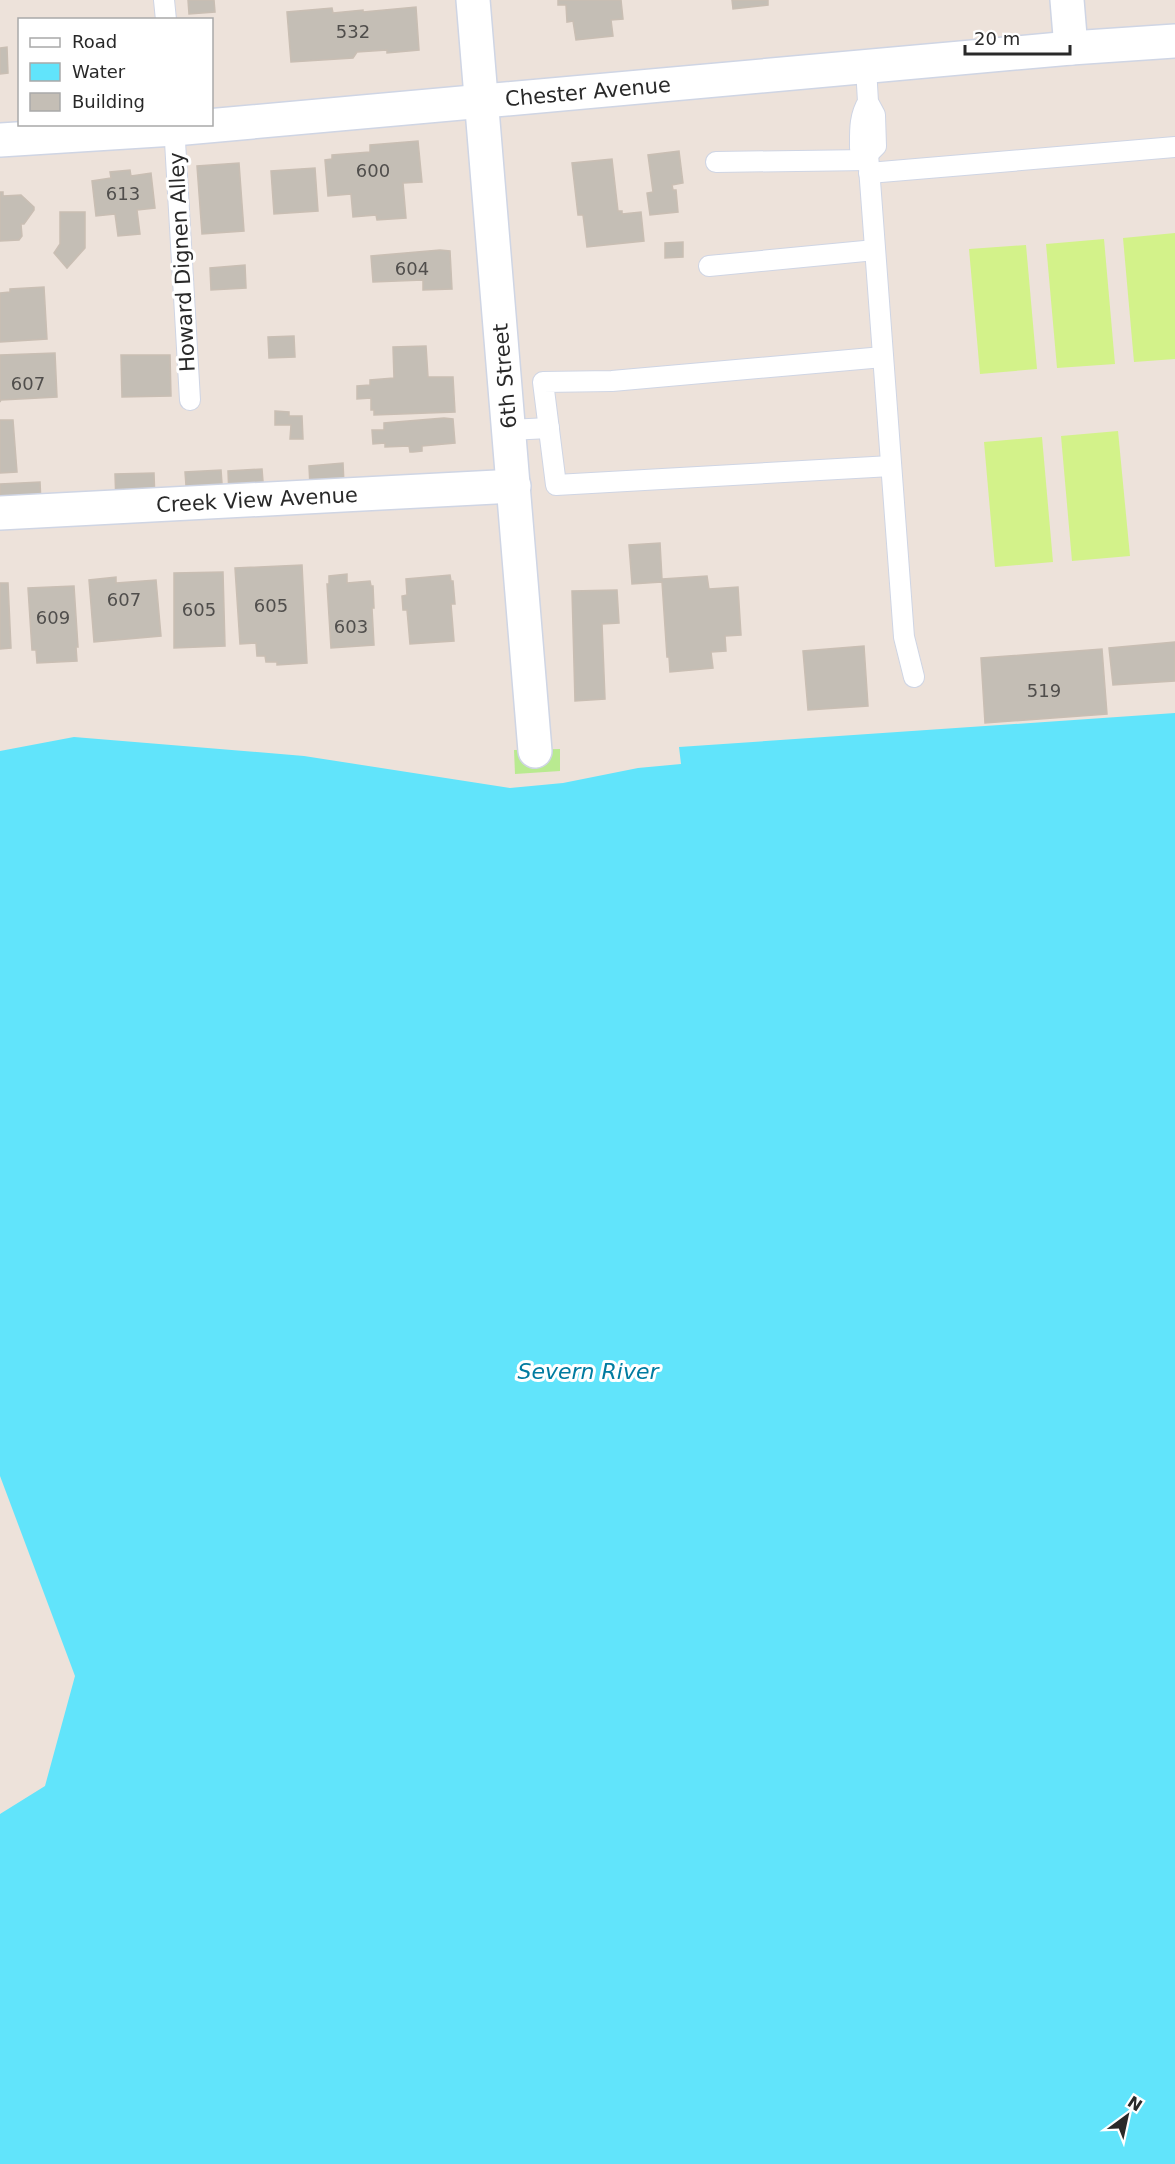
<svg xmlns="http://www.w3.org/2000/svg" width="1175" height="2164" viewBox="0 0 1175 2164" font-family="'DejaVu Sans',sans-serif">
	<style>
		.green { fill: #b9ea90 }
		.pitch { fill: #d3f28a }
		.water { fill: #61e4fb }
		.building { fill: #c4beb5; stroke: #c9beb3; stroke-width: 1.5 }
		.lines { fill: none; stroke-linecap: round; stroke-linejoin: round }
		.service-casing { stroke: #cfd5e4; stroke-width: 22 }
		.minor-casing { stroke: #cfd5e4; stroke-width: 36 }
		.service { stroke: #fff; stroke-width: 20 }
		.minor { stroke: #fff; stroke-width: 33 }
		.labels { text-anchor: middle; stroke-width: 6; stroke-linejoin: round; paint-order: stroke }
		.number-label { font-size: 18px; fill: #504e4c }
		.street-label { font-size: 21px; fill: #292929; stroke: #fff }
		.water-label { font-size: 22px; font-style: italic; fill: #017ba0; stroke: #fff }
	</style>
	<rect width="100%" height="100%" fill="#ede2da"/>
	<!-- green -->
	<path class="green" d="M 560,749 L 560,771 L 515,774 L 514,750 Z"/>
	<!-- pitch -->
	<g class="pitch">
		<path d="M 1175,233 L 1175,359 L 1134,362 L 1123,238 Z"/>
		<path d="M 1104,239 L 1115,364 L 1057,368 L 1046,244 Z"/>
		<path d="M 1026,245 L 1037,369 L 980,374 L 969,249 Z"/>
		<path d="M 1118,431 L 1130,556 L 1072,561 L 1061,436 Z"/>
		<path d="M 1042,437 L 1053,562 L 995,567 L 984,442 Z"/>
	</g>
	<!-- water -->
	<path class="water" d="M 1175,713 L 1175,2164 L 0,2164 L 0,1814 L 45,1786 L 75,1676 L 0,1476 L 0,751 L 74,737 L 304,756 L 510,788 L 563,783 L 638,768 L 681,764 L 679,747 Z"/>
	<!-- building -->
	<g class="building">
		<path d="M 188,0 L 214,0 L 215,12 L 189,14 Z"/>
		<path d="M 558,0 L 621,0 L 623,19 L 611,20 L 613,36 L 576,40 L 573,21 L 567,22 L 566,5 L 558,5 Z"/>
		<path d="M 732,0 L 768,0 L 768,5 L 733,9 Z"/>
		<path d="M 416,7 L 419,50 L 387,53 L 387,50 L 357,52 L 353,58 L 291,62 L 287,12 L 332,8 L 333,13 L 363,10 L 363,12 Z"/>
		<path d="M 7,47 L 8,73 L 0,74 L 0,48 Z"/>
		<path d="M 418,141 L 422,182 L 403,183 L 406,218 L 377,220 L 376,215 L 353,217 L 351,194 L 328,196 L 325,160 L 332,159 L 332,155 L 370,152 L 370,145 Z"/>
		<path d="M 679,151 L 683,183 L 672,185 L 673,190 L 676,190 L 678,212 L 650,215 L 647,193 L 653,192 L 648,155 Z"/>
		<path d="M 612,159 L 618,211 L 622,211 L 622,214 L 641,212 L 644,241 L 587,247 L 583,215 L 578,215 L 572,163 Z"/>
		<path d="M 239,163 L 244,231 L 202,234 L 197,166 Z"/>
		<path d="M 315,168 L 318,211 L 274,214 L 271,171 Z"/>
		<path d="M 130,170 L 131,176 L 151,173 L 155,208 L 137,210 L 140,234 L 118,236 L 115,214 L 96,216 L 92,181 L 111,178 L 110,172 Z"/>
		<path d="M 0,192 L 3,192 L 3,196 L 21,195 L 34,207 L 34,210 L 24,224 L 21,224 L 22,236 L 19,240 L 0,241 Z"/>
		<path d="M 60,212 L 85,212 L 85,248 L 67,268 L 54,253 L 60,244 Z"/>
		<path d="M 683,242 L 683,257 L 665,258 L 665,243 Z"/>
		<path d="M 440,250 L 450,251 L 452,289 L 423,290 L 423,280 L 373,282 L 371,256 Z"/>
		<path d="M 245,265 L 246,288 L 211,290 L 210,268 Z"/>
		<path d="M 44,287 L 47,339 L 0,342 L 0,293 L 10,292 L 10,289 Z"/>
		<path d="M 294,336 L 295,357 L 269,358 L 268,337 Z"/>
		<path d="M 426,346 L 428,377 L 453,377 L 455,412 L 374,415 L 374,410 L 371,410 L 371,398 L 357,399 L 357,386 L 370,385 L 370,380 L 394,378 L 393,347 Z"/>
		<path d="M 55,353 L 57,397 L 1,400 L 0,402 L 0,355 Z"/>
		<path d="M 121,355 L 170,355 L 171,396 L 122,397 Z"/>
		<path d="M 275,411 L 289,412 L 289,416 L 302,416 L 303,439 L 290,439 L 291,425 L 275,425 Z"/>
		<path d="M 444,418 L 453,419 L 455,443 L 422,446 L 422,451 L 413,452 L 410,452 L 409,446 L 385,447 L 385,443 L 373,444 L 372,430 L 384,430 L 384,423 Z"/>
		<path d="M 0,420 L 13,420 L 17,472 L 0,473 Z"/>
		<path d="M 343,463 L 344,484 L 310,486 L 309,466 Z"/>
		<path d="M 262,469 L 264,494 L 229,496 L 228,471 Z"/>
		<path d="M 221,470 L 223,497 L 187,499 L 185,472 Z"/>
		<path d="M 154,473 L 155,501 L 116,503 L 115,474 Z"/>
		<path d="M 40,482 L 41,503 L 0,505 L 0,484 Z"/>
		<path d="M 660,543 L 662,579 L 707,576 L 709,589 L 738,587 L 741,635 L 725,636 L 726,651 L 711,652 L 713,668 L 670,672 L 669,657 L 667,657 L 662,582 L 632,584 L 629,545 Z"/>
		<path d="M 302,565 L 307,663 L 277,665 L 277,662 L 266,662 L 265,656 L 257,656 L 256,643 L 240,644 L 235,568 Z"/>
		<path d="M 223,572 L 225,646 L 174,648 L 174,573 Z"/>
		<path d="M 347,574 L 347,583 L 370,581 L 371,586 L 373,586 L 374,608 L 372,608 L 374,645 L 331,648 L 327,584 L 329,584 L 329,576 Z"/>
		<path d="M 450,575 L 451,581 L 453,581 L 455,604 L 451,604 L 454,641 L 410,644 L 407,610 L 403,610 L 402,596 L 407,595 L 406,579 Z"/>
		<path d="M 116,577 L 116,583 L 156,580 L 161,636 L 94,642 L 89,580 Z"/>
		<path d="M 0,583 L 8,583 L 11,648 L 0,649 Z"/>
		<path d="M 74,586 L 78,647 L 76,647 L 77,661 L 37,663 L 36,650 L 32,650 L 28,588 Z"/>
		<path d="M 617,590 L 619,623 L 602,624 L 605,699 L 575,701 L 572,591 Z"/>
		<path d="M 1175,642 L 1175,681 L 1113,685 L 1109,648 Z"/>
		<path d="M 864,646 L 868,706 L 808,710 L 803,651 Z"/>
		<path d="M 1102,649 L 1107,714 L 985,723 L 981,658 Z"/>
	</g>
	<g class="lines">
		<!-- service casing -->
		<g class="service-casing">
			<g id="service">
				<path d="M 164,0 L 166,20"/>
				<path d="M 866,67 L 868,102 L 875,115 L 876,146 L 868,154 L 860,148 C 860,131 859,117 868,102"/>
				<path d="M 174,124 L 190,400"/>
				<path d="M 868,154 L 904,637 L 914,677"/>
				<path d="M 716,162 L 868,160"/>
				<path d="M 869,173 L 1175,147"/>
				<path d="M 709,266 L 875,250"/>
				<path d="M 883,357 L 612,381 L 543,382 L 556,485 L 891,466"/>
				<path d="M 509,430 L 549,428"/>
			</g>
		</g>
		<!-- minor casing -->
		<g class="minor-casing">
			<g id="minor">
				<path d="M 473,0 L 535,751"/>
				<path d="M 1067,0 L 1071,48"/>
				<path d="M 0,140 L 174,129 L 1071,48 L 1175,41"/>
				<path d="M 0,513 L 514,486"/>
			</g>
		</g>
		<!-- service -->
		<use href="#service" class="service"/>
		<!-- minor -->
		<use href="#minor" class="minor"/>
	</g>
	<g class="labels">
		<!-- number labels -->
		<g class="number-label">
			<text x="353" y="38">532</text>
			<text x="373" y="177">600</text>
			<text x="123" y="200">613</text>
			<text x="412" y="275">604</text>
			<text x="28" y="390">607</text>
			<text x="124" y="606">607</text>
			<text x="271" y="612">605</text>
			<text x="199" y="616">605</text>
			<text x="53" y="624">609</text>
			<text x="351" y="633">603</text>
			<text x="1044" y="697">519</text>
		</g>
		<!-- street labels -->
		<g class="street-label">
			<text transform="translate(588 92) rotate(-5)" y="7">Chester Avenue</text>
			<text transform="translate(182 262) rotate(-93)" y="7">Howard Dignen Alley</text>
			<text transform="translate(505 376) rotate(-95)" y="7">6th Street</text>
			<text transform="translate(257 500) rotate(-3)" y="7">Creek View Avenue</text>
		</g>
		<!-- water labels -->
		<g class="water-label">
			<text x="588" y="1379">Severn River</text>
		</g>
	</g>
	<!-- legend -->
	<rect x="18" y="18" width="195" height="108" fill="#ffffff" stroke="#a9a9a9" stroke-width="1.5"/>
	<rect x="30" y="38" width="30" height="9" fill="#ffffff" stroke="#a9a9a9" stroke-width="1.5"/>
	<text x="72" y="48" font-size="18" fill="#292929">Road</text>
	<rect x="30" y="63" width="30" height="18" fill="#61e4fb" stroke="#a9a9a9" stroke-width="1.5"/>
	<text x="72" y="78" font-size="18" fill="#292929">Water</text>
	<rect x="30" y="93" width="30" height="18" fill="#c4beb5" stroke="#a9a9a9" stroke-width="1.5"/>
	<text x="72" y="108" font-size="18" fill="#292929">Building</text>
	<!-- north arrow -->
	<g transform="translate(1127 2116) rotate(33)" stroke="#ffffff" stroke-width="4.5" paint-order="stroke">
	<path d="M0-4.5L10 22L0 15L-10 22Z" fill="#292929"/>
	<text y="-9" font-size="16" font-weight="bold" text-anchor="middle" fill="#292929">N</text>
	</g>
	<!-- scale -->
	<path d="M965 45v9h105v-9" fill="none" stroke="#292929" stroke-width="3"/>
	<text x="974" y="45" font-size="18" fill="#292929" stroke="#ffffff" stroke-width="4.5" paint-order="stroke">20 m</text>
</svg>
